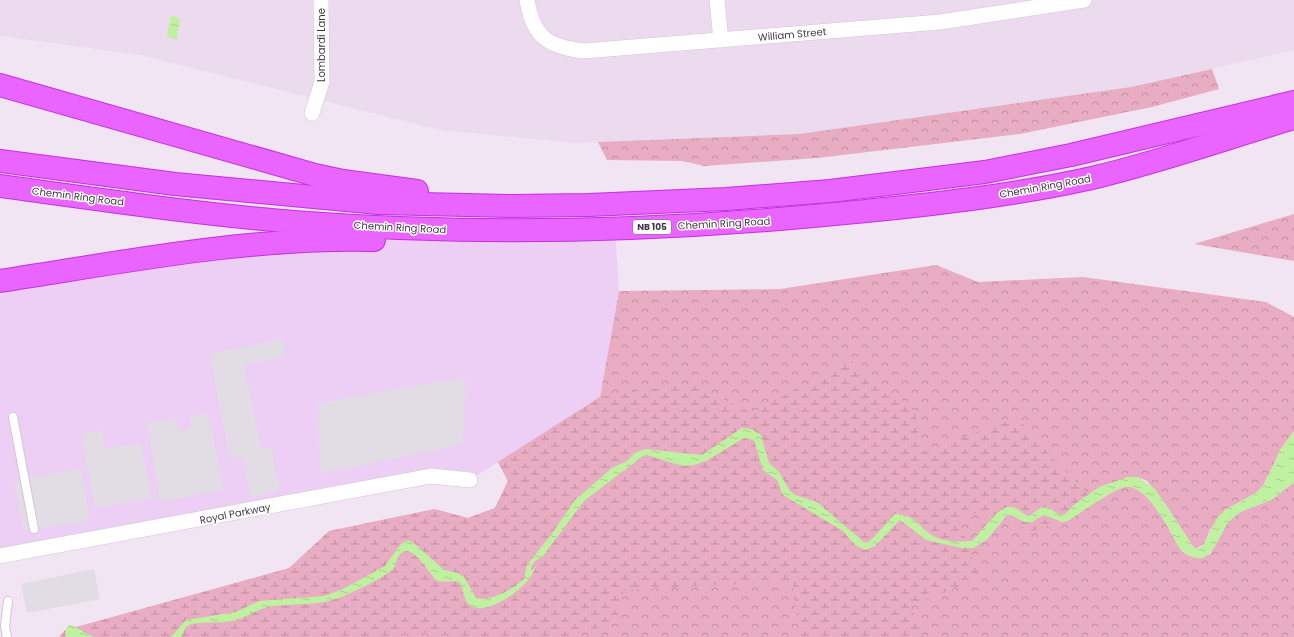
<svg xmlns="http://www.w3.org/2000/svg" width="1294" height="637" viewBox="0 0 1294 637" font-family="Poppins,sans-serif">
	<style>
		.residential { fill: #ecdaee }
		.commercial { fill: #edcff6 }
		.forest { fill: url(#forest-crowns) }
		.wetland { fill: url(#wetland-marsh) }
		.parking { fill: #e2dde4 }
		.water { fill: url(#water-ripples) }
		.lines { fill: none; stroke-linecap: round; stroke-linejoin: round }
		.lane-casing { stroke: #d6c2d9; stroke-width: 10 }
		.street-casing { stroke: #d6c2d9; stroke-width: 16 }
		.highway-casing { stroke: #c232e0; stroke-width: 24 }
		.lane { stroke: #fff; stroke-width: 8 }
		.street { stroke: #fff; stroke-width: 15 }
		.highway { stroke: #ea64ff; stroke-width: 22 }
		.labels { text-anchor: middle; stroke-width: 3; stroke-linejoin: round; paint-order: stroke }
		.shield { fill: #fff; stroke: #7b727d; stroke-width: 1 }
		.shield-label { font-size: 9px; font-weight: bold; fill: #423545 }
		.street-label { font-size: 10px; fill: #423545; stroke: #fff }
	</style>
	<defs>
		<pattern id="forest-crowns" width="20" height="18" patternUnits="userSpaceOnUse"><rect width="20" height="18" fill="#e8adc2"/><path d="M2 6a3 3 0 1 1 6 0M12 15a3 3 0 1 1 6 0" fill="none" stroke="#be8e9f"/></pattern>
		<pattern id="wetland-marsh" width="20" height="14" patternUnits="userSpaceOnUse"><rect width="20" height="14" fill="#e8adc2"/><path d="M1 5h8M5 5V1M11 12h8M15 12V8" fill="none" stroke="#be8e9f"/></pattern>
		<pattern id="water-ripples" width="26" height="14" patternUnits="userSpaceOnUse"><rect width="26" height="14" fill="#c0f1a0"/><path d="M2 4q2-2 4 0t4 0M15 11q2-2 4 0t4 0" fill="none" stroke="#a6cf8b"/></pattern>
	</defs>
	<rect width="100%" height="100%" fill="#f1e5f3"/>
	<!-- residential -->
	<path class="residential" d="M 0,0 L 1294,0 L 1294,50 L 1131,87 L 799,134 L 575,143 L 441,130 L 140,55 L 0,36 Z"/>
	<!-- commercial -->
	<path class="commercial" d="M 615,229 L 619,291 L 600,397 L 470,480 L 431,476 L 0,556 L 0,281 L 365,240 L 504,241 Z"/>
	<!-- forest -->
	<g class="forest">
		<path d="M 1212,69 L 1219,89 L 1152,107 L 1020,134 L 817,158 L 704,166 L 682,161 L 607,160 L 598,142 L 799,134 L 1131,87 Z"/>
		<path d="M 1294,214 L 1294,261 L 1194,244 Z"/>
		<path d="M 936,265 L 978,282 L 1083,277 L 1266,302 L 1294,317 L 1294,431 L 1281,449 L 1263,486 L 1256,493 L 1225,510 L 1210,530 L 1204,544 L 1196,549 L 1194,548 L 1164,502 L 1147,481 L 1138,477 L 1128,477 L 1075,504 L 1015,507 L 972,541 L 963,542 L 901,471 L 531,561 L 434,509 L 468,518 L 495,508 L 508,481 L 498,462 L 600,397 L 619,291 L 780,289 Z"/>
		<path d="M 1294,482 L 1294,637 L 181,637 L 910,540 L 973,548 L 987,539 L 1007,515 L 1063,522 L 1069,520 C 1083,512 1110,491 1124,487 C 1148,482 1170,533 1181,550 C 1191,559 1198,558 1210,554 L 1228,522 L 1240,512 L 1273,499 Z"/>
	</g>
	<!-- wetland -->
	<path class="wetland" d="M 850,360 L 915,412 L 921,452 L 1017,418 L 1061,467 L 1103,507 L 1032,531 L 981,510 L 959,521 L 979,578 L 911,606 L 922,637 L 800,637 L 792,581 L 624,590 L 616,623 L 564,637 L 473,637 L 421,633 L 383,637 L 59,637 L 65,630 L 289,568 L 329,531 L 434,509 L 468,518 L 495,508 L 508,481 L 498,462 L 600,397 L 692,383 L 751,413 Z"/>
	<!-- parking -->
	<g class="parking">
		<path d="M 282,339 L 286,357 L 244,365 L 261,449 L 271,447 L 280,491 L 251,497 L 243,459 L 230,456 L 209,354 Z"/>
		<path d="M 465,377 L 463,444 L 320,474 L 319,403 Z"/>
		<path d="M 208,414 L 224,489 L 160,502 L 147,423 L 177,419 L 180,430 L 192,428 L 190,416 Z"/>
		<path d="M 102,430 L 106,449 L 141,443 L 152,498 L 95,508 L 81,434 Z"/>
		<path d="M 81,469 L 90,520 L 24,531 L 14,480 Z"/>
		<path d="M 94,569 L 100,599 L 27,613 L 21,584 Z"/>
	</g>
	<!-- water -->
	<g class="water">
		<path d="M 174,15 L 180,19 L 177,39 L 167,37 L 170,17 L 173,17 Z"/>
		<path d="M 742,428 L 751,429 L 761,435 L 769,463 L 779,472 L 790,491 L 795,495 L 817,502 L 865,543 L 870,541 L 895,514 C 914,513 920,529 935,537 C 945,542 960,542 972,541 C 982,532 999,504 1012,507 C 1019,508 1023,515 1029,516 L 1042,507 L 1046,507 L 1061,515 L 1065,514 L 1075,504 L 1099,487 L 1128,477 L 1138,477 L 1155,489 L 1194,548 L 1199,549 L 1204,544 L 1217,518 L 1225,510 L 1256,493 L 1263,486 L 1281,449 L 1294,431 L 1294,482 L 1273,499 L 1240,512 L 1228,522 L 1214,548 L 1204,558 C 1194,559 1188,556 1181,550 C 1170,533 1148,482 1124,487 C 1110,491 1083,512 1069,520 L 1063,522 L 1044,515 C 1039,517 1036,520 1032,522 C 1024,525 1016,515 1007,515 L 987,539 L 973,548 L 962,548 L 926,540 L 900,520 L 875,546 L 865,550 L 855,545 L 843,531 L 783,495 L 777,480 L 763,470 L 754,440 L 744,438 L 706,461 L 694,465 L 682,466 L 647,455 L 643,456 L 584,501 L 543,556 C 537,560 530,563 531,571 L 537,566 C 534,570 532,575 529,579 C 519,592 485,617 470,605 C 463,600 464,590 460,583 C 452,578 441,586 434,578 C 429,572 416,551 407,551 C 398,551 397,563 393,569 C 386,576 358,590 348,594 C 320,607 301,603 273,606 C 259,608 249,616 236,620 C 222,624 205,621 191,624 L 185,628 L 181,637 L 171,637 L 186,620 L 236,612 L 259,601 L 324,596 L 341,590 L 385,566 L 400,545 L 407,540 L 414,543 L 444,570 L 458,573 L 464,577 L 476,598 C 491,602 513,589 524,579 L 527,565 L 551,535 L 575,500 L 612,468 L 627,461 L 635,453 L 645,449 L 702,455 Z"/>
		<path d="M 72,625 L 93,637 L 66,637 L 65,633 L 68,626 Z"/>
	</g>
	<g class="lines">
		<!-- lane casing -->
		<g class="lane-casing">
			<g id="lane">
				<path d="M 13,417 L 34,529"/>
				<path d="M 7,637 L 5,626 L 8,601"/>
			</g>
		</g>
		<!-- street casing -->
		<g class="street-casing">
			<g id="street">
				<path d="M 527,0 C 533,37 548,47 584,51 L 940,22 L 1084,0"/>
				<path d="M 717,0 L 721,40"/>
				<path d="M 312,113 L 322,82 L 321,0"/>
				<path d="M 0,556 L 431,476 L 470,480"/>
			</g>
		</g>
		<!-- highway casing -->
		<g class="highway-casing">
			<g id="highway">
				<path d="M 0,85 L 315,175 L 343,181 L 417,191"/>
				<path d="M 0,161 L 175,184 L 378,203 L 511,206 L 589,205 L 726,199 L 830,191 L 985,172 L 1071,155 L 1294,102"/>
				<path d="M 0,186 C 102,200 204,215 307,223 C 486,236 666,231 845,213 C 928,205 1011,196 1092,178 C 1160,162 1227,138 1294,118"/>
				<path d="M 0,281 C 124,262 248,237 374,240"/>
			</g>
		</g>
		<!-- lane -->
		<use href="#lane" class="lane"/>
		<!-- street -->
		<use href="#street" class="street"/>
		<!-- highway -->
		<use href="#highway" class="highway"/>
	</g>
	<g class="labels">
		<!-- shield labels -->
		<rect class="shield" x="633" y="220" width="38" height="14" rx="3"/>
		<g class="shield-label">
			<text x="652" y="230">NB 105</text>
		</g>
		<!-- street labels -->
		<g class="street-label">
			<text transform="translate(792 34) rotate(-5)" y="4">William Street</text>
			<text transform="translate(321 45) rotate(-90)" y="4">Lombardi Lane</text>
			<text transform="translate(1045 186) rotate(-10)" y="4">Chemin Ring Road</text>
			<text transform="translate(78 196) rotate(7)" y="4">Chemin Ring Road</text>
			<text transform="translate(724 223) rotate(-3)" y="4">Chemin Ring Road</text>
			<text transform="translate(400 227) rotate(3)" y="4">Chemin Ring Road</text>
			<text transform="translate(235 513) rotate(-11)" y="4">Royal Parkway</text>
		</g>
	</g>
</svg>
